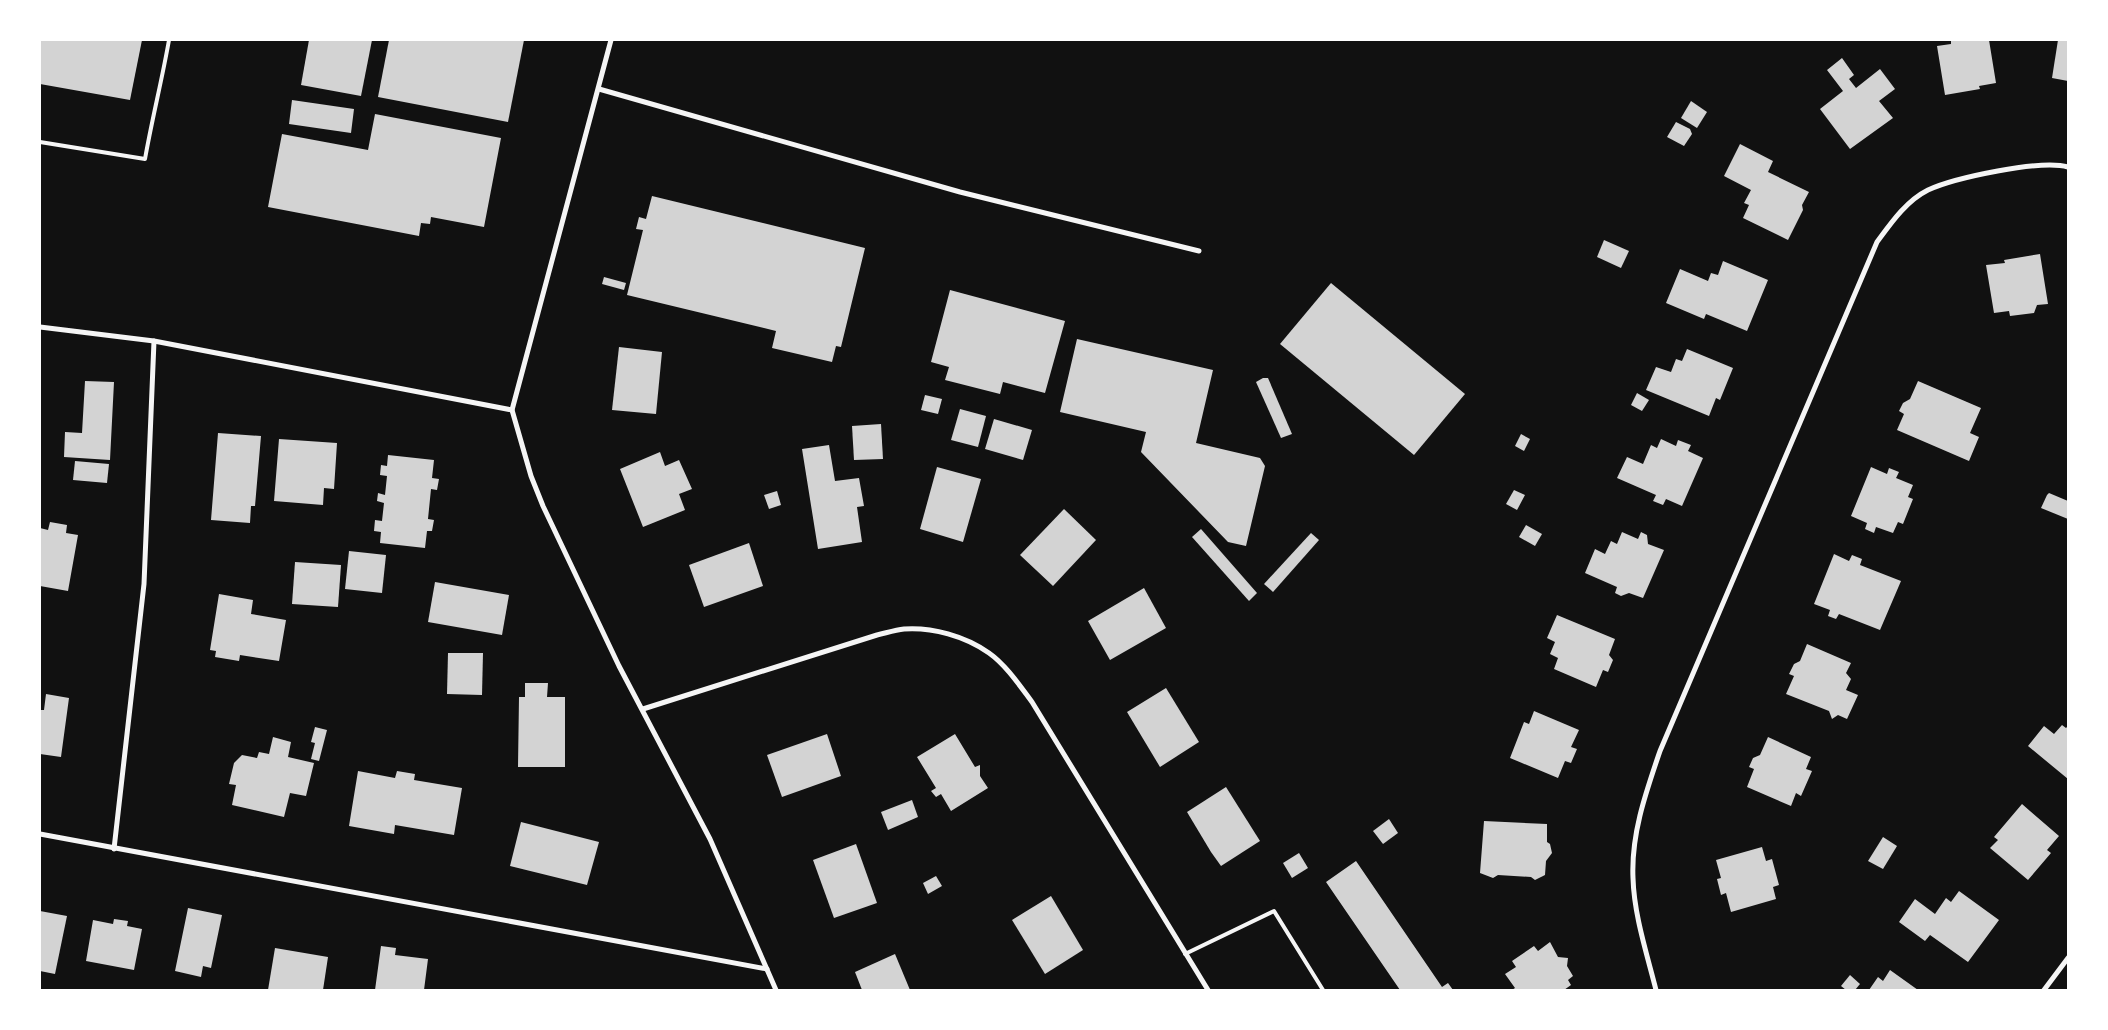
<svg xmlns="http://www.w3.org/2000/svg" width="2108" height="1030" viewBox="0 0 2108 1030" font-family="'Archivo Narrow',sans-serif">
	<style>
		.building { fill: #d3d3d3 }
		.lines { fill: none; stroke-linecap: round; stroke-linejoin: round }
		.service { stroke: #f5f5f5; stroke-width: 4 }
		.minor { stroke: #f5f5f5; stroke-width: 5 }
	</style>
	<rect width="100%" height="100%" fill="#111"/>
	<!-- building -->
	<g class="building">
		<path d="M 40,40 L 142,40 L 130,100 L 40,84 Z"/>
		<path d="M 309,40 L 372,40 L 361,96 L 301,85 Z"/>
		<path d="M 389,40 L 524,40 L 508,122 L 378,97 Z"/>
		<path d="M 1951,40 L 1989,40 L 1996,83 L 1979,86 L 1980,89 L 1945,95 L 1937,46 L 1951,44 Z"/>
		<path d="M 2058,40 L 2068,40 L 2068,81 L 2052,78 Z"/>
		<path d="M 1842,58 L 1854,75 L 1849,79 L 1856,88 L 1880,69 L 1895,89 L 1879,101 L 1893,118 L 1850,149 L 1820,109 L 1843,91 L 1827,70 Z"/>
		<path d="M 292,100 L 354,109 L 351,133 L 289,124 Z"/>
		<path d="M 1691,101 L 1707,112 L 1697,128 L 1681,118 Z"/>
		<path d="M 375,114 L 501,138 L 484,227 L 431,217 L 430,224 L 421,223 L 419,236 L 268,207 L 282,134 L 368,150 Z"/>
		<path d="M 1676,122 L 1690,129 L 1692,134 L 1684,146 L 1667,137 Z"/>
		<path d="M 1740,144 L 1773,161 L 1768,172 L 1809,192 L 1802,205 L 1803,210 L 1788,240 L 1743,218 L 1749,205 L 1744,203 L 1751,190 L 1724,176 Z"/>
		<path d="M 652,196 L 865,248 L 841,347 L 836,346 L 832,362 L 772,348 L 776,331 L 627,295 L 643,230 L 636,229 L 639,217 L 646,219 Z"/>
		<path d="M 1604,240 L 1629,251 L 1621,268 L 1597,257 Z"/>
		<path d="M 2040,254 L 2048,304 L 2037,305 L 2034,313 L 2010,316 L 2009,311 L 1994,313 L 1986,265 L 2005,263 L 2004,260 Z"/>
		<path d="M 1723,261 L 1768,280 L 1747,331 L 1706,314 L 1704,319 L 1666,303 L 1680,269 L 1708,281 L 1711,273 L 1718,275 Z"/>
		<path d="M 604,277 L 626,283 L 624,290 L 602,284 Z"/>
		<path d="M 1331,283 L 1465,394 L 1414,455 L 1280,344 Z"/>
		<path d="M 950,290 L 1065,321 L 1045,393 L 1003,382 L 1000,394 L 945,380 L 949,367 L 931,362 Z"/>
		<path d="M 1077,339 L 1213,370 L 1196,443 L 1260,458 L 1265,466 L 1246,546 L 1228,542 L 1141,452 L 1146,432 L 1060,412 Z"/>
		<path d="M 619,347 L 662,352 L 656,414 L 612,410 Z"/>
		<path d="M 1687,349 L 1733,368 L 1720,400 L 1716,398 L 1709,416 L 1646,390 L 1656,367 L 1671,372 L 1676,359 L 1682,361 Z"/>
		<path d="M 1263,378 L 1268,378 L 1292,434 L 1281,438 L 1256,382 Z"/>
		<path d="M 85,381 L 114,382 L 110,460 L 64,457 L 65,432 L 82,433 Z"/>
		<path d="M 1918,381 L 1981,408 L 1970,433 L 1979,437 L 1969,461 L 1897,430 L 1904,414 L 1899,411 L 1903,403 L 1910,399 Z"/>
		<path d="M 1637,393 L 1649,400 L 1642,411 L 1631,405 Z"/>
		<path d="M 925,395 L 942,399 L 938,414 L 921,410 Z"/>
		<path d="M 960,409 L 986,416 L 978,447 L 951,440 Z"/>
		<path d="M 994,419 L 1032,430 L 1023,460 L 985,449 Z"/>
		<path d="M 881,424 L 883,459 L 854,460 L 852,426 Z"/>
		<path d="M 218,433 L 261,436 L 255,506 L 251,506 L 250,523 L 211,520 Z"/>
		<path d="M 1521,434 L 1530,439 L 1524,451 L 1515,446 Z"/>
		<path d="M 279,439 L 337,443 L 334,489 L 324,488 L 323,505 L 274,501 Z"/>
		<path d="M 1661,439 L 1676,446 L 1678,440 L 1691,445 L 1688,451 L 1703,458 L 1682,506 L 1666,499 L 1663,505 L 1653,501 L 1656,495 L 1617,478 L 1627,457 L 1643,464 L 1651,445 L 1657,448 Z"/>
		<path d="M 829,445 L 835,481 L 859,478 L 864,506 L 857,507 L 862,542 L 818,549 L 802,449 Z"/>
		<path d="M 660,452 L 665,466 L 679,460 L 692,489 L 679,494 L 685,510 L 643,527 L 620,469 Z"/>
		<path d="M 388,455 L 434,460 L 432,478 L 439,479 L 437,490 L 431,489 L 428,519 L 434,520 L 432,531 L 427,531 L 425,548 L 380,543 L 381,532 L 374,531 L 375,520 L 382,521 L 384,503 L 377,501 L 378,493 L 385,495 L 387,476 L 380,475 L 381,465 L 387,466 Z"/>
		<path d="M 75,461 L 109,464 L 107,483 L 73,480 Z"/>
		<path d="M 937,467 L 981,479 L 963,542 L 920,529 Z"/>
		<path d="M 1871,467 L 1887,474 L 1889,468 L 1899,472 L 1896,478 L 1913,485 L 1908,497 L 1913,499 L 1903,524 L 1898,522 L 1893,533 L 1876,527 L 1874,533 L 1865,529 L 1867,523 L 1851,516 Z"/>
		<path d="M 1514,490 L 1525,495 L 1517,510 L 1506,504 Z"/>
		<path d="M 777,491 L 781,505 L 769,509 L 764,495 Z"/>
		<path d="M 2049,493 L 2068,501 L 2068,519 L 2041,508 L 2047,495 Z"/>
		<path d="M 1064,509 L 1096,540 L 1053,586 L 1020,555 Z"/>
		<path d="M 50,522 L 67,525 L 66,533 L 78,535 L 68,591 L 40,586 L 40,528 L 48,530 Z"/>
		<path d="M 1526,525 L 1542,534 L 1535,546 L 1519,537 Z"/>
		<path d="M 1201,529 L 1257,593 L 1249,601 L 1192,537 Z"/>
		<path d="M 1622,532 L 1638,539 L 1641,532 L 1647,535 L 1648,544 L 1664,550 L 1643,598 L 1629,593 L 1621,596 L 1615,593 L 1617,587 L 1585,573 L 1595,549 L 1605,554 L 1611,541 L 1617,544 Z"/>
		<path d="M 1311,533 L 1319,540 L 1273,592 L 1264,584 Z"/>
		<path d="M 749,543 L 763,586 L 704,607 L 689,565 Z"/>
		<path d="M 349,551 L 386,555 L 382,593 L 345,589 Z"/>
		<path d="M 1834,554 L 1849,561 L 1852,555 L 1862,559 L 1860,565 L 1901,581 L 1880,630 L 1839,614 L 1836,619 L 1828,616 L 1830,610 L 1814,604 Z"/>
		<path d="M 295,562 L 341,565 L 338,607 L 292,604 Z"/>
		<path d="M 435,582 L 509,595 L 502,635 L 428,622 Z"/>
		<path d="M 1144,588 L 1166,628 L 1110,660 L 1088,621 Z"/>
		<path d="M 219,594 L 253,600 L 251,614 L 286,620 L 279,661 L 240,655 L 239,661 L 215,657 L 216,651 L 210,650 Z"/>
		<path d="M 1557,615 L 1615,639 L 1609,655 L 1613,660 L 1608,672 L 1603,670 L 1596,687 L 1554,669 L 1558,658 L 1550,654 L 1555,642 L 1547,638 Z"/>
		<path d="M 1807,644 L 1851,663 L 1846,673 L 1851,679 L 1846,690 L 1858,695 L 1847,719 L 1838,715 L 1832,719 L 1829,711 L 1786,694 L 1794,676 L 1789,674 L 1794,664 L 1800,661 Z"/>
		<path d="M 448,653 L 483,653 L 482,695 L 447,694 Z"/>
		<path d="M 525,683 L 548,683 L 547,697 L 565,697 L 565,767 L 518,767 L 519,697 L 525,697 Z"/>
		<path d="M 1166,688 L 1199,742 L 1160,767 L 1127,712 Z"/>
		<path d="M 46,694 L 69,698 L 61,757 L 40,754 L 40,710 L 44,710 Z"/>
		<path d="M 1534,711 L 1579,730 L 1571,747 L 1577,749 L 1571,763 L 1565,761 L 1558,778 L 1510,758 L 1524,722 L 1529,724 Z"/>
		<path d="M 2062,725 L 2066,728 L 2068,726 L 2068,779 L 2028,746 L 2044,726 L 2054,734 Z"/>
		<path d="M 315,727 L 327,730 L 319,761 L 311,759 L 315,743 L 311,742 Z"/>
		<path d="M 827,734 L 841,776 L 782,797 L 767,755 Z"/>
		<path d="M 955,734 L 975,767 L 980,765 L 980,776 L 988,788 L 951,811 L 941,794 L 936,797 L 931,791 L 936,788 L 917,757 Z"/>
		<path d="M 273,737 L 291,742 L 288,757 L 314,763 L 306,796 L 290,793 L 284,817 L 232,805 L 236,785 L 229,784 L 234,763 L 242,755 L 257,758 L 259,752 L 269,754 Z"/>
		<path d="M 1768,737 L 1811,757 L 1806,769 L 1812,771 L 1801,796 L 1796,793 L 1791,806 L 1747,787 L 1754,769 L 1749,767 L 1753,758 L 1760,755 Z"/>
		<path d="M 358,771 L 395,778 L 397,771 L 415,774 L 414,780 L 462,788 L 454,835 L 395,825 L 394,834 L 349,826 Z"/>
		<path d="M 1226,787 L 1260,841 L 1221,866 L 1211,852 L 1187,812 Z"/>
		<path d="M 912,800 L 918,817 L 888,830 L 881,812 Z"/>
		<path d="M 2022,804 L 2059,836 L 2047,850 L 2051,853 L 2028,880 L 1990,848 L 1998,840 L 1994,837 Z"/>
		<path d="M 1389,819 L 1398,833 L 1383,844 L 1373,831 Z"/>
		<path d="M 1484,821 L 1547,824 L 1547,842 L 1550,844 L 1552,853 L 1546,861 L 1545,875 L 1535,880 L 1531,877 L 1498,875 L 1493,878 L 1480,873 Z"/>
		<path d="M 521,822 L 599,842 L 587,885 L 510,866 Z"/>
		<path d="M 1883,837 L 1897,846 L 1883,869 L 1868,861 Z"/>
		<path d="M 856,844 L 877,903 L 834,918 L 813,860 Z"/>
		<path d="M 1762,847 L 1766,861 L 1772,859 L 1779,885 L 1773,887 L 1776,899 L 1731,912 L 1726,893 L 1721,895 L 1717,879 L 1721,878 L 1716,860 Z"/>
		<path d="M 1299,853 L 1308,868 L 1292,878 L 1283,863 Z"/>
		<path d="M 1356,861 L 1442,987 L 1448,983 L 1453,990 L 1400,990 L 1326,882 Z"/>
		<path d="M 936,876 L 942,886 L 928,894 L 923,883 Z"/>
		<path d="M 1959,891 L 1999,920 L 1968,962 L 1930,935 L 1925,941 L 1899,922 L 1915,899 L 1935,914 L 1946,898 L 1951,902 Z"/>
		<path d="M 1051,896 L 1083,950 L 1045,974 L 1012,920 Z"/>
		<path d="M 188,908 L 222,915 L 211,968 L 203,966 L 201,977 L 175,971 Z"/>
		<path d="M 40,911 L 67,916 L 55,974 L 40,971 Z"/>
		<path d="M 114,919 L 128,921 L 127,926 L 142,929 L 134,970 L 86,961 L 93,920 L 113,924 Z"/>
		<path d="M 1550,942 L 1558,957 L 1568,958 L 1567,966 L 1573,976 L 1568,980 L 1571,985 L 1564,990 L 1512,990 L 1515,988 L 1505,974 L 1516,967 L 1512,961 L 1534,946 L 1538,951 Z"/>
		<path d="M 381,946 L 396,948 L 395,955 L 428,959 L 424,990 L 375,990 Z"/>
		<path d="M 275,948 L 328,957 L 323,990 L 268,990 Z"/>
		<path d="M 895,954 L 910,990 L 862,990 L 855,972 Z"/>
		<path d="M 1890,970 L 1918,990 L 1869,990 L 1878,977 L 1883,981 Z"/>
		<path d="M 1850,975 L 1860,984 L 1855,990 L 1846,990 L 1841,986 Z"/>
	</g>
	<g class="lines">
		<!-- service -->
		<g class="service">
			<path d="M 40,142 L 145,159 C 152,119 162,80 169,40"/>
			<path d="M 1185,954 L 1274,911 L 1323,990"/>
		</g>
		<!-- minor -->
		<g class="minor">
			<path d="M 611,40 L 512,410 L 531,476 L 543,506 L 619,666 L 710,839 L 776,990"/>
			<path d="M 599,89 L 960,192 L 1199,251"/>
			<path d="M 40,327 L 154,341 L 512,410"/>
			<path d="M 643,709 L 877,635 C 886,633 895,630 904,629 C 932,627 965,636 989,653 C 1006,665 1020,686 1032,702 L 1208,990"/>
			<path d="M 40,834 L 767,969"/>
			<path d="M 114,849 L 144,584 L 154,341"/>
			<path d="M 1656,990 C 1647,954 1634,915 1633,878 C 1631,834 1646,792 1660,751 L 1877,242 C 1891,223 1906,201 1928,190 C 1954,178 2041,159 2068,167"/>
			<path d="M 2044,990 L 2068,958"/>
		</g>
	</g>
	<!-- border -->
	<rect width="2108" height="1030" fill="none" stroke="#ffffff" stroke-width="82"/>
</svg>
